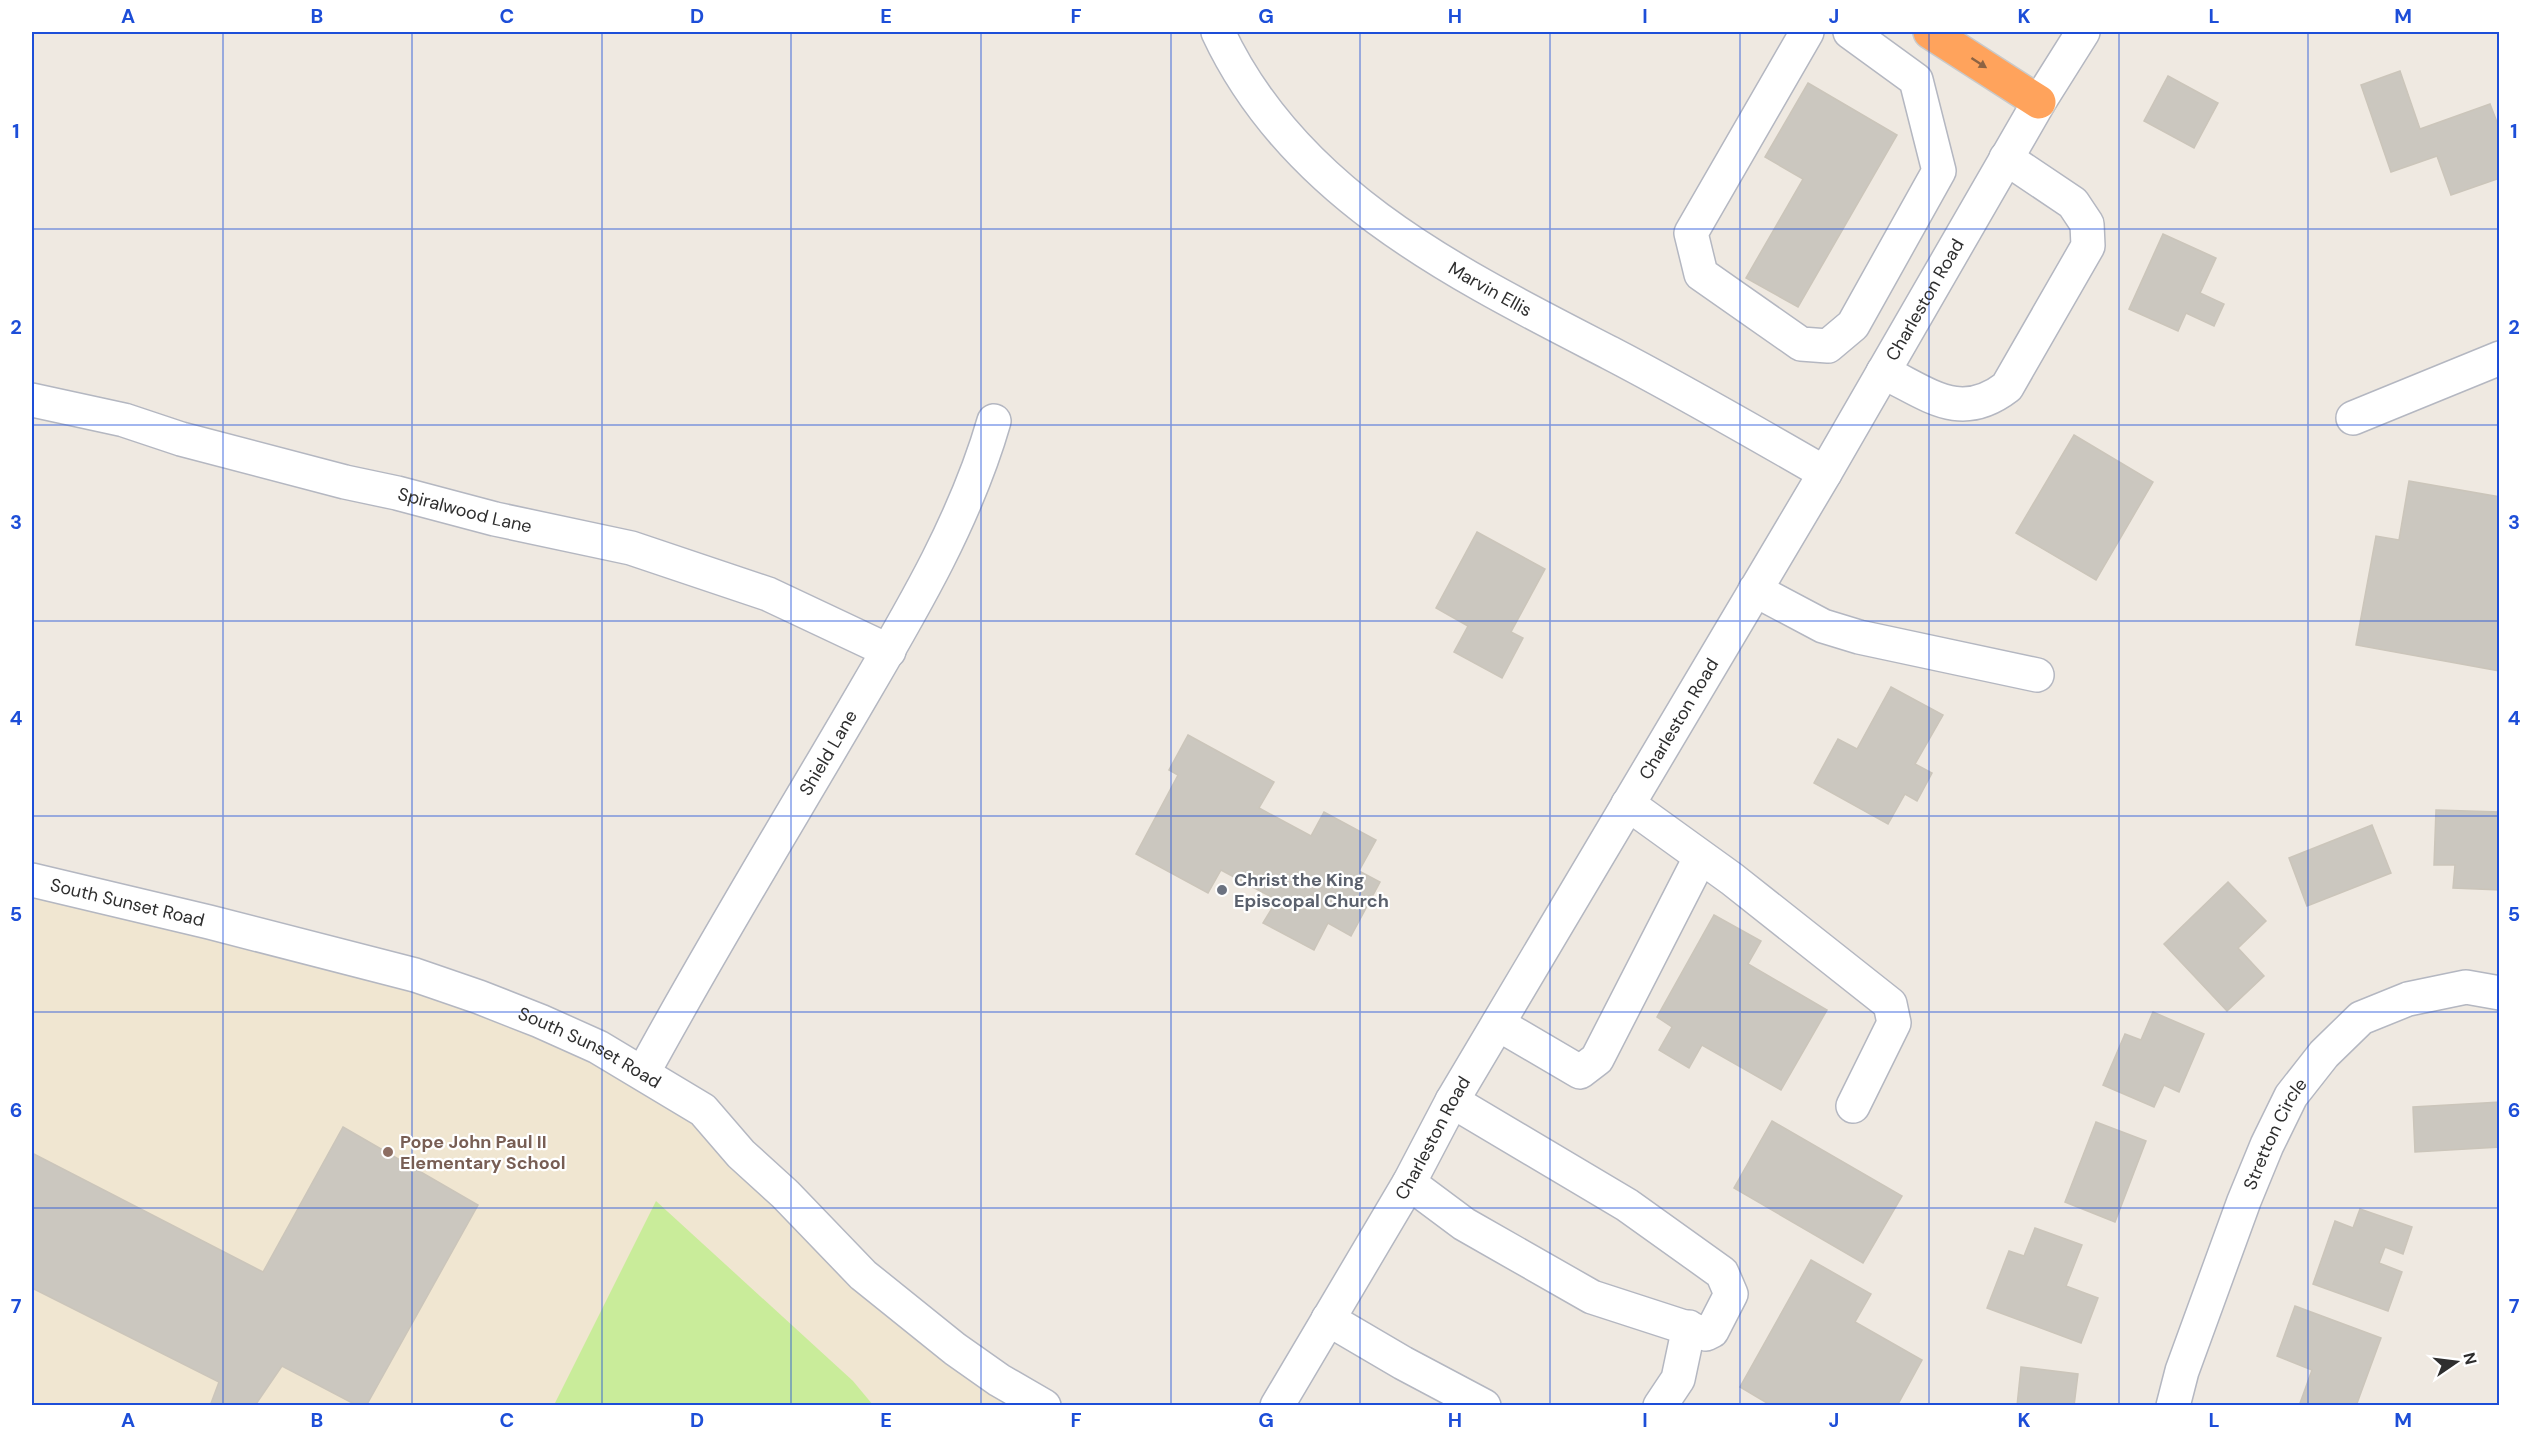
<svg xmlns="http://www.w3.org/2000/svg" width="2531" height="1437" viewBox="0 0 2531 1437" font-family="'DM Sans',sans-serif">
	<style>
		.education { fill: #f0e6d1 }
		.pitch { fill: #c9ec9a }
		.building { fill: #cbc7bf; stroke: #cbc5ba; stroke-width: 1.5 }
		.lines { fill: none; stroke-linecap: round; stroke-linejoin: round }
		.minor-casing { stroke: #b4b7c1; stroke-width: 36 }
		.highway-casing { stroke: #c9c9c9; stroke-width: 36 }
		.minor { stroke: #fff; stroke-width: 33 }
		.highway { stroke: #ffa35c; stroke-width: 33 }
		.oneway { fill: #8c6343 }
		.grid { fill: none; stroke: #1d4ed8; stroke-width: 1.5; stroke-opacity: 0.55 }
		.worship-dot { fill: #6b7280; stroke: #fff; stroke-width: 2 }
		.education-dot { fill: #8d6e63; stroke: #fff; stroke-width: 2 }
		.labels { text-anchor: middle; stroke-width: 4.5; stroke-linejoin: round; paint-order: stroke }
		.street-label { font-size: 18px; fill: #2e2e2e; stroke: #fff }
		.worship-label { font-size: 18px; font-weight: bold; fill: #5b616d; stroke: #fff; text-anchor: start }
		.education-label { font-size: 18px; font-weight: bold; fill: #785e54; stroke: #fff; text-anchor: start }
		.neatline { fill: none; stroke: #1d4ed8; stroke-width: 2 }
		.grid-label { font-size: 20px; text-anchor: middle; font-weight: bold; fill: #1d4ed8 }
	</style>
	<rect width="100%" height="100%" fill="#efe9e1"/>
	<!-- education -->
	<path class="education" d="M 32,880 L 346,956 L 598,1047 L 785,1194 L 1044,1406 L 32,1406 Z"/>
	<!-- pitch -->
	<path class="pitch" d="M 656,1201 L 853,1381 L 873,1405 L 554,1405 Z"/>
	<!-- building -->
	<g class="building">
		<path d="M 2400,71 L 2420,129 L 2490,104 L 2500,130 L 2500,178 L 2451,195 L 2437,156 L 2391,172 L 2361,85 Z"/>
		<path d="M 2168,76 L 2218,103 L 2194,148 L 2144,121 Z"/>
		<path d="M 1808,83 L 1897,135 L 1798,307 L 1746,278 L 1803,179 L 1765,157 Z"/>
		<path d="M 2163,234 L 2216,258 L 2200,293 L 2224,304 L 2214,326 L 2186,313 L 2178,331 L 2129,309 Z"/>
		<path d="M 2074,435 L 2153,482 L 2096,580 L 2016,533 Z"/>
		<path d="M 2409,481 L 2500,497 L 2500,671 L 2356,645 L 2376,536 L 2399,540 Z"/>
		<path d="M 1477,532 L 1545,569 L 1511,632 L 1523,638 L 1502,678 L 1454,652 L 1468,626 L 1436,608 Z"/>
		<path d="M 1891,687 L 1943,715 L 1915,764 L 1932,773 L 1917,801 L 1905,794 L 1888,824 L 1814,783 L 1838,739 L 1857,749 Z"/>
		<path d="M 1188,735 L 1274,782 L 1259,808 L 1311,836 L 1324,812 L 1376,840 L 1359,871 L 1380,882 L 1351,936 L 1328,923 L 1314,950 L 1263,923 L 1277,900 L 1221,870 L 1208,893 L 1136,854 L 1178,775 L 1169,770 Z"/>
		<path d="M 2436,810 L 2500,812 L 2500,890 L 2453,888 L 2455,865 L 2434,865 Z"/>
		<path d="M 2372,825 L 2391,873 L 2307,906 L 2289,858 Z"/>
		<path d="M 2228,882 L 2266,921 L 2238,948 L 2264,976 L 2227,1011 L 2164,944 Z"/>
		<path d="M 1714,915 L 1761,941 L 1748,964 L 1827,1010 L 1781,1090 L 1702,1045 L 1689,1068 L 1659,1050 L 1672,1027 L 1657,1017 Z"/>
		<path d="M 2153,1012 L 2204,1034 L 2179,1092 L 2164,1085 L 2154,1107 L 2103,1085 L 2125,1034 L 2141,1040 Z"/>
		<path d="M 2500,1102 L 2500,1147 L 2415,1152 L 2413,1107 Z"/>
		<path d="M 1772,1121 L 1902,1196 L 1863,1263 L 1734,1188 Z"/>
		<path d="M 2096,1122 L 2146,1141 L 2115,1222 L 2065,1202 Z"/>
		<path d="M 343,1127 L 478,1205 L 366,1406 L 358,1406 L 282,1366 L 256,1404 L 257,1406 L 210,1406 L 219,1382 L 32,1288 L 32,1153 L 263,1272 Z"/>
		<path d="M 2360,1209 L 2412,1227 L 2403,1254 L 2385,1247 L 2379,1263 L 2402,1272 L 2388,1311 L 2313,1284 L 2335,1221 L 2353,1228 Z"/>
		<path d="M 2035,1228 L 2082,1245 L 2066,1286 L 2098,1298 L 2081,1343 L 1987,1308 L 2009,1251 L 2024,1256 Z"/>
		<path d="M 1811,1260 L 1871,1294 L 1855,1322 L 1922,1360 L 1897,1406 L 1772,1406 L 1740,1387 Z"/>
		<path d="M 2295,1306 L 2381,1338 L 2356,1406 L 2299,1406 L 2312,1370 L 2277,1356 Z"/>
		<path d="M 2021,1367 L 2078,1374 L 2074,1406 L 2017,1406 Z"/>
	</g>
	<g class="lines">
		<!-- minor casing -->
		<g class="minor-casing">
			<g id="minor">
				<path id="s1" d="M 1218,32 C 1294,195 1459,275 1610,353 C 1683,391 1754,432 1825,473"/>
				<path d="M 1807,32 L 1691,233 L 1701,274 L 1801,344 L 1828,346 L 1853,325 L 1939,171 L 1916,80 L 1850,32"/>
				<path d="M 1883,372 C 1929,394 1960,423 2007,387 L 2088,246 L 2087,224 L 2073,203 L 2006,158"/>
				<path id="s2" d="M 32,400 L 124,420 L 181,439 L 345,482 L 397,493 L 495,519 L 631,548 L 768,594 L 889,651"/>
				<path d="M 2353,418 L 2500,358"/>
				<path d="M 1755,590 L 1823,626 L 1859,637 L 2037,675"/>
				<path d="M 1628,804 L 1732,879 L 1890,1004 L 1894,1023 L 1853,1106"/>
				<path id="s3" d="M 32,880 L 209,922 L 415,975 L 479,997 L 540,1021 L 598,1047 L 703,1110 L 741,1154 L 785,1194 L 863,1275 L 955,1349 L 999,1380 L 1044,1406"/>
				<path d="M 1498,1024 L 1580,1072 L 1597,1059 L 1700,858"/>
				<path id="s4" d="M 643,1073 C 713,944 790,819 864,692 C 915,605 966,518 994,421"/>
				<path d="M 1409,1183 L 1464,1224 L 1592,1297 L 1706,1334 L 1712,1331 L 1731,1294 L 1722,1273 L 1627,1205 L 1452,1101"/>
				<path d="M 1328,1319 L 1403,1363 L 1484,1406"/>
				<path id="s5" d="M 1277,1406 L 1409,1183 L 1452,1101 L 1825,473 L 2039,102 L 2083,32"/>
				<path d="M 1660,1406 L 1678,1379 L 1689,1327"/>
				<path id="s6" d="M 2173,1406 L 2182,1371 L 2244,1201 L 2267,1145 L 2291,1096 L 2324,1054 L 2361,1018 L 2408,999 L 2466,987 L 2500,993"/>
			</g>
		</g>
		<!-- highway casing -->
		<g class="highway-casing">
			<path id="highway" d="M 1930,32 L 2039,102"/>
		</g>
		<!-- minor -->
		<use href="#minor" class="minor"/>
		<!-- highway -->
		<use href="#highway" class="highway"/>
	</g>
	<!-- one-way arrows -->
	<defs><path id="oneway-solid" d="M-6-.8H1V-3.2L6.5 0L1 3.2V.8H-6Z" transform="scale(1.5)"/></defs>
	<use class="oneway" href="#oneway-solid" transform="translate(1979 63) rotate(33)"/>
	<!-- grid -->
	<path class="grid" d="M 223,32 L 223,1406M 412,32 L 412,1406M 602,32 L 602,1406M 791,32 L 791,1406M 981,32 L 981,1406M 1171,32 L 1171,1406M 1360,32 L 1360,1406M 1550,32 L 1550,1406M 1740,32 L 1740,1406M 1929,32 L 1929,1406M 2119,32 L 2119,1406M 2308,32 L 2308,1406M 32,229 L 2500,229M 32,425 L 2500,425M 32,621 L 2500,621M 32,816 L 2500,816M 32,1012 L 2500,1012M 32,1208 L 2500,1208"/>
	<!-- markers -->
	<circle class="worship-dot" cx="1222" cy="890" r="6"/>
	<circle class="education-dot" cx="388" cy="1152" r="6"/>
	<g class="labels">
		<!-- street labels -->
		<g class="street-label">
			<text dy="6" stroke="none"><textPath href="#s1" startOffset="381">Marvin Ellis</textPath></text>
			<text dy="6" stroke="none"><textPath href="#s5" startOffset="1282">Charleston Road</textPath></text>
			<text dy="6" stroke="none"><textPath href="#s2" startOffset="447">Spiralwood Lane</textPath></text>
			<text dy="6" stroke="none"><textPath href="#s5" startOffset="796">Charleston Road</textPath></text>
			<text dy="6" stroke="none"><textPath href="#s4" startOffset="370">Shield Lane</textPath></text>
			<text dy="6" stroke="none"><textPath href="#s3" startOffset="98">South Sunset Road</textPath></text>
			<text dy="6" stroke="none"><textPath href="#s3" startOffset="584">South Sunset Road</textPath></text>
			<text dy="6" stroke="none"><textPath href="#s6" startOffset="291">Stretton Circle</textPath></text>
			<text dy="6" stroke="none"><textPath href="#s5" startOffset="310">Charleston Road</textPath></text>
		</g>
		<!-- worship labels -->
		<g class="worship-label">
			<text x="1234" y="886">Christ the King<tspan x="1234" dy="21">Episcopal Church</tspan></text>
		</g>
		<!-- education labels -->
		<g class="education-label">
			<text x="400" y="1148">Pope John Paul II<tspan x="400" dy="21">Elementary School</tspan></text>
		</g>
	</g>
	<!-- border -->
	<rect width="2531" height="1437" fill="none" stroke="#ffffff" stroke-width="66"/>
	<!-- north arrow -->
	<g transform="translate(2456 1362) rotate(76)" stroke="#ffffff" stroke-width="4.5" paint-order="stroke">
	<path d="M0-4.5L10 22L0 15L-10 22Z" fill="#2e2e2e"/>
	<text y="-9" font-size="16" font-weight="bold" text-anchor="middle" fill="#2e2e2e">N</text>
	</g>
	<rect x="33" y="33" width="2465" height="1371" class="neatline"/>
	<g class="grid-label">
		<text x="128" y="23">A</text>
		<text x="317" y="23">B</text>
		<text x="507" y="23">C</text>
		<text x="697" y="23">D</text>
		<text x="886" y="23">E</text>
		<text x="1076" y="23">F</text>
		<text x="1266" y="23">G</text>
		<text x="1455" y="23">H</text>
		<text x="1645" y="23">I</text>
		<text x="1834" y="23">J</text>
		<text x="2024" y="23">K</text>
		<text x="2214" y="23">L</text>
		<text x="2403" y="23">M</text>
		<text x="16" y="138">1</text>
		<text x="2514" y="138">1</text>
		<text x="16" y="334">2</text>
		<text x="2514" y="334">2</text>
		<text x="16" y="529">3</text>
		<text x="2514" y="529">3</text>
		<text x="16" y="725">4</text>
		<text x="2514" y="725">4</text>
		<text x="16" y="921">5</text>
		<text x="2514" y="921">5</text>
		<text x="16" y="1117">6</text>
		<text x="2514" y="1117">6</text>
		<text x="16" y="1313">7</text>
		<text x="2514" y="1313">7</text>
		<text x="128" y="1427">A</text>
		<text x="317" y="1427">B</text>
		<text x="507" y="1427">C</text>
		<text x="697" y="1427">D</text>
		<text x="886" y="1427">E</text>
		<text x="1076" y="1427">F</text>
		<text x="1266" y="1427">G</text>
		<text x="1455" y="1427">H</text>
		<text x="1645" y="1427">I</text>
		<text x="1834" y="1427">J</text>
		<text x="2024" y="1427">K</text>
		<text x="2214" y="1427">L</text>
		<text x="2403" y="1427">M</text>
	</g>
</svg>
